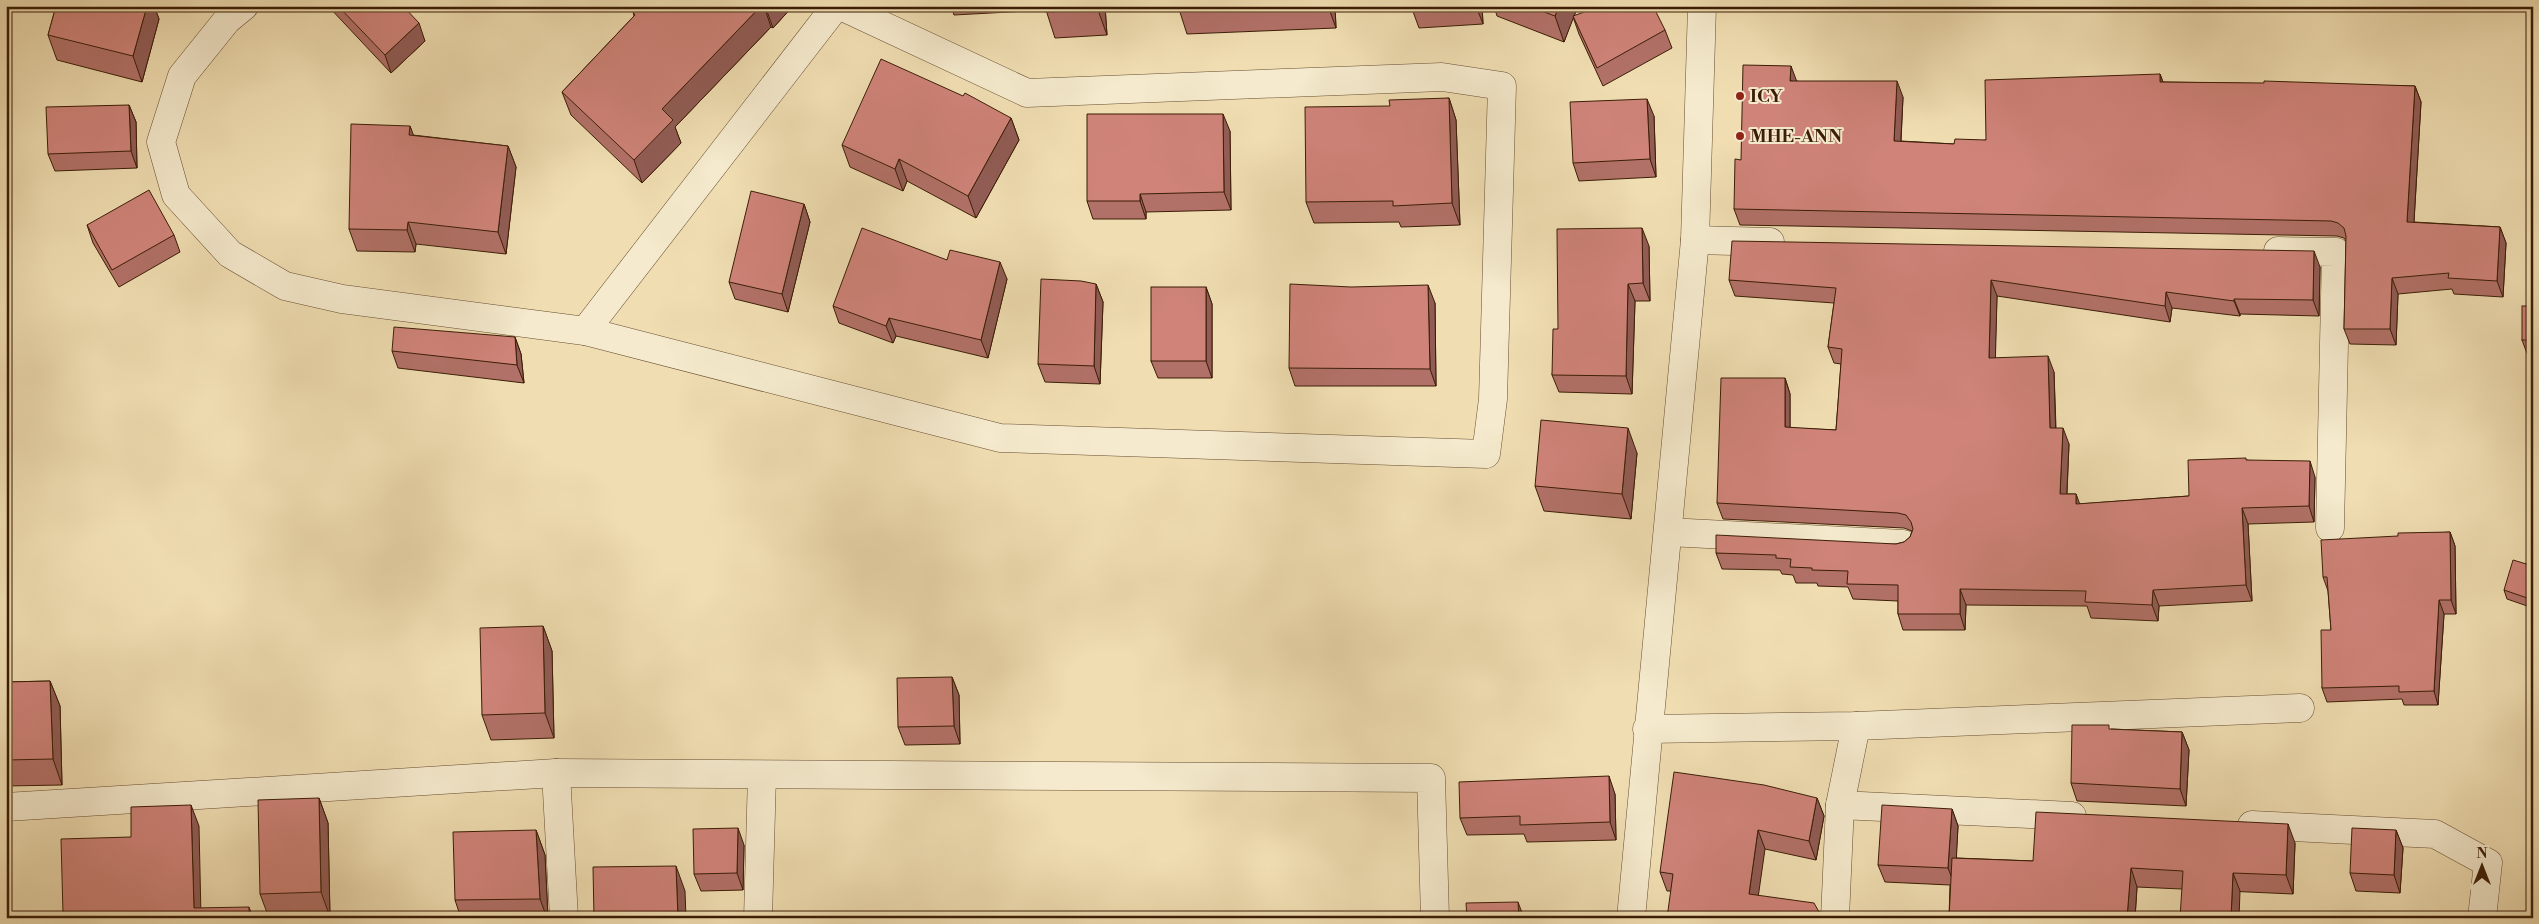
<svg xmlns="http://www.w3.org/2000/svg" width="2539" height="924" viewBox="0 0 2539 924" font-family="'Libre Bodoni',serif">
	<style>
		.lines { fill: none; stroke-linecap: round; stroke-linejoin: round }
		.minor-casing { stroke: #684d31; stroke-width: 29 }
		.minor { stroke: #f5eacd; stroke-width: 28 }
		.wall { fill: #b27168; stroke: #3b1d06 }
		.shaded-wall { fill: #915c55; stroke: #3b1d06 }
		.building { fill: #cf8379; stroke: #3b1d06 }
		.poi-dot { fill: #8f2418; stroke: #f5eacd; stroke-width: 2 }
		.labels { text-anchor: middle; stroke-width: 4; stroke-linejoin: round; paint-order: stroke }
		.poi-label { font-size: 18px; font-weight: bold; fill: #3b1d06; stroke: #f5eacd; text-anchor: start }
	</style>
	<rect width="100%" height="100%" fill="#f0deb2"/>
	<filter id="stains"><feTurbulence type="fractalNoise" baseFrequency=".004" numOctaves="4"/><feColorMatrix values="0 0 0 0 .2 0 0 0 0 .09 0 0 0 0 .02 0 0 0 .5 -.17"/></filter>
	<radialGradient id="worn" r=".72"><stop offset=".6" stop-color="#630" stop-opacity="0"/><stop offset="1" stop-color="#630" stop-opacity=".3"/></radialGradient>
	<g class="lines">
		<!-- minor casing -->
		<g class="minor-casing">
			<g id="minor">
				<path d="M 244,6 L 227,20 L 182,76 L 161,142 L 176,195 L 230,254 L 285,286 L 342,299 L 585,331 L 1000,438 L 1486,454 L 1493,399 L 1502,86 L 1442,77 L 1027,93 L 841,6"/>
				<path d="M 1695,240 L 1770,242"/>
				<path d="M 2278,251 L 2336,252 L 2330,528"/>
				<path d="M 585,331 L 836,6"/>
				<path d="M 1668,532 L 1903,544"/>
				<path d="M 1647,729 L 1856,726 L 2300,708"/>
				<path d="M 556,773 L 564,918"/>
				<path d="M 1840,805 L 1856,726"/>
				<path d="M 6,807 L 556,773 L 1431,778 L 1435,918"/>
				<path d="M 2252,825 L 2435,834 L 2488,863 L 2482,918"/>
				<path d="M 758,918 L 762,775"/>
				<path d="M 1631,918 L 1695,240 L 1702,6"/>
				<path d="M 1835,918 L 1840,805 L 2072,816"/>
			</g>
		</g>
		<!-- minor -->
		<use href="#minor" class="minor"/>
	</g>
	<!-- wall -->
	<g class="wall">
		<path d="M 56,6 L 154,6 L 159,19 L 142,82 L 57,60 L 48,35 Z"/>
		<path d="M 328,6 L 403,6 L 425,41 L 391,73 Z"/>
		<path d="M 639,6 L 793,6 L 773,28 L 771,27 L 675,127 L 681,143 L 642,183 L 571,115 L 562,92 L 634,16 L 633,12 Z"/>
		<path d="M 951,6 L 1105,6 L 1107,35 L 1055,38 L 1046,10 L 954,15 Z"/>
		<path d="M 1178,6 L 1335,6 L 1336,28 L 1187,34 Z"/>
		<path d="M 1411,6 L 1482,6 L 1483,24 L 1419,28 Z"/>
		<path d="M 1494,6 L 1578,6 L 1574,16 L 1665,30 L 1672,48 L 1603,86 L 1579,34 L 1573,17 L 1564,42 L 1497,16 Z"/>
		<path d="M 2160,74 L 2163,82 L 2415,86 L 2421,102 L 2414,222 L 2500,227 L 2506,243 L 2503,297 L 2454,294 L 2452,289 L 2398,294 L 2396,345 L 2350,344 L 2344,329 L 2346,241 L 2344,238 L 2337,236 L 1740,225 L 1734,209 L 1796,81 L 1903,97 L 1901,141 L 1954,144 L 1986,140 Z"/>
		<path d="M 1449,98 L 1456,120 L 1460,225 L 1401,227 L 1399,222 L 1314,223 L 1306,202 L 1390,106 Z"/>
		<path d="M 129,105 L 136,122 L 137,168 L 55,171 L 48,154 Z"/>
		<path d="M 1654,116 L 1656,177 L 1579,181 L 1573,163 Z"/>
		<path d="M 1011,118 L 1019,140 L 976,218 L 907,181 L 903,191 L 850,167 L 842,145 Z"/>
		<path d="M 410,126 L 413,135 L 508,146 L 516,167 L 506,254 L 416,244 L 415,252 L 357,251 L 349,229 Z"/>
		<path d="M 1230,131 L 1231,210 L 1146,212 L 1146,219 L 1093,219 L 1087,201 Z"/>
		<path d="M 804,204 L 810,222 L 788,312 L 735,299 L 729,282 Z"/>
		<path d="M 87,225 L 174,235 L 180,252 L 119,287 L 93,243 Z"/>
		<path d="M 1649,246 L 1650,301 L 1635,301 L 1632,394 L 1559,392 L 1552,375 L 1558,329 Z"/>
		<path d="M 947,260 L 1007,279 L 988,358 L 896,336 L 893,343 L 839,323 L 833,306 Z"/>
		<path d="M 2320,267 L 2319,316 L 2240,314 L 2240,316 L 2172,308 L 2170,322 L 1997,296 L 1995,358 L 2054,372 L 2056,428 L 2069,444 L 2067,494 L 2076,494 L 2079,504 L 2189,496 L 2247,460 L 2315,477 L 2314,522 L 2248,524 L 2252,601 L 2159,606 L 2158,621 L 2091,618 L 2087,606 L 1966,605 L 1965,630 L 1903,630 L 1898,614 L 1898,601 L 1853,599 L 1848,587 L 1818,586 L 1817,583 L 1796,583 L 1793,575 L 1782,574 L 1780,570 L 1722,569 L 1716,553 L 1896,544 L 1904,542 L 1910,537 L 1912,531 L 1904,528 L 1723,519 L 1717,503 L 1785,378 L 1790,394 L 1790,428 L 1836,430 L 1841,364 L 1834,363 L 1828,347 L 1834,303 L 1735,296 L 1729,280 Z"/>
		<path d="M 1096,284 L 1103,302 L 1100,384 L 1045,382 L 1038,364 Z"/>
		<path d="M 1206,287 L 1212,304 L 1212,378 L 1158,378 L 1151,361 Z"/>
		<path d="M 1435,303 L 1436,386 L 1295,386 L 1289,368 Z"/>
		<path d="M 2533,306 L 2533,356 L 2528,356 L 2522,340 Z"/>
		<path d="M 515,337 L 521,354 L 524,383 L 398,368 L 392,351 Z"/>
		<path d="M 1637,453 L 1631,519 L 1544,511 L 1535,486 Z"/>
		<path d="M 2450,532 L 2455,546 L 2456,614 L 2444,614 L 2438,705 L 2404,705 L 2402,699 L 2327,702 L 2322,688 L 2331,630 L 2328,591 L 2323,577 L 2398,536 Z"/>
		<path d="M 2533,566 L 2533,608 L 2507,599 L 2504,590 Z"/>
		<path d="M 543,626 L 552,651 L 554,738 L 491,740 L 482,715 Z"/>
		<path d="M 952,677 L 959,695 L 960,744 L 905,745 L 898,727 Z"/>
		<path d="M 50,681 L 60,706 L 62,785 L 6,786 L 6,682 Z"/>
		<path d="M 2111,729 L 2182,732 L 2189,750 L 2186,806 L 2077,801 L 2071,783 Z"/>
		<path d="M 1615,794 L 1616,840 L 1527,842 L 1524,834 L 1467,835 L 1460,818 Z"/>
		<path d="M 319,798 L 328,823 L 330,917 L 269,918 L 260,894 Z"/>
		<path d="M 1817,798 L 1824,816 L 1816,860 L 1765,849 L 1670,891 L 1667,891 L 1660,872 Z"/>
		<path d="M 1952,809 L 1958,826 L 1956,858 L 2033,861 L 2295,843 L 2293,894 L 2137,887 L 2135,918 L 1949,918 L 1950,885 L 1885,882 L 1878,865 Z"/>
		<path d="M 536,830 L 545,855 L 548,918 L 461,918 L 455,900 Z"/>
		<path d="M 2396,830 L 2403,848 L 2400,893 L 2356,891 L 2350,873 Z"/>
		<path d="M 744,845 L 743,890 L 701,891 L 694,874 Z"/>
	</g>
	<!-- shaded-wall -->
	<g class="shaded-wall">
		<path d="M 147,6 L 154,6 L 159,19 L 142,82 L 133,56 Z"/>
		<path d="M 761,6 L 764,6 L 771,27 L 675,127 L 681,143 L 642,183 L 634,160 L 662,109 Z"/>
		<path d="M 765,6 L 793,6 L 773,28 Z"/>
		<path d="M 1097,6 L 1105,6 L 1107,35 L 1098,10 Z"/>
		<path d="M 1328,6 L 1335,6 L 1336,28 Z"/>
		<path d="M 1476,6 L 1482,6 L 1483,24 Z"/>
		<path d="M 1559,6 L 1578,6 L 1564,42 L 1555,16 Z"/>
		<path d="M 419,23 L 425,41 L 391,73 L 385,55 Z"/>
		<path d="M 1791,66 L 1797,82 L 1790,81 Z"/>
		<path d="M 2160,74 L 2166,90 L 2160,82 Z"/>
		<path d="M 1897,81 L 1903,97 L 1900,157 L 1894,141 Z"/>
		<path d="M 2415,86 L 2421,102 L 2413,237 L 2407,222 Z"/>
		<path d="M 1449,98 L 1456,120 L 1460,225 L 1452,203 Z"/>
		<path d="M 1647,99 L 1654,116 L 1656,177 L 1650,159 Z"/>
		<path d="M 129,105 L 136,122 L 137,168 L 131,151 Z"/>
		<path d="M 1223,114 L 1230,131 L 1231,210 L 1224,192 Z"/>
		<path d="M 1011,118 L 1019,140 L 976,218 L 968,196 Z"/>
		<path d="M 410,126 L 418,147 L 409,135 Z"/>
		<path d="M 508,146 L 516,167 L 506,254 L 498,232 Z"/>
		<path d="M 899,159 L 907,181 L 903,191 L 895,169 Z"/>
		<path d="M 1140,194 L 1146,212 L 1146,219 L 1140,201 Z"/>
		<path d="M 804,204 L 810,222 L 788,312 L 782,294 Z"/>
		<path d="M 408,222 L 416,244 L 415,252 L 407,230 Z"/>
		<path d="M 2500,227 L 2506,243 L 2503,297 L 2497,281 Z"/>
		<path d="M 1642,228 L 1649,246 L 1650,301 L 1643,283 Z"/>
		<path d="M 2314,251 L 2320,267 L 2319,316 L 2313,300 Z"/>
		<path d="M 1000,262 L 1007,279 L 988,358 L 981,340 Z"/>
		<path d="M 2392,278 L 2398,294 L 2396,345 L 2390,329 Z"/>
		<path d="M 1991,280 L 1997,296 L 1995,374 L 1989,358 Z"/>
		<path d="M 1096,284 L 1103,302 L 1100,384 L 1094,366 Z"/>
		<path d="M 1628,284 L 1635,301 L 1632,394 L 1626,376 Z"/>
		<path d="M 1428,285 L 1435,303 L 1436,386 L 1430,369 Z"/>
		<path d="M 1206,287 L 1212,304 L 1212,378 L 1206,361 Z"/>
		<path d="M 2166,292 L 2172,308 L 2170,322 L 2165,306 Z"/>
		<path d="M 2234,299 L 2240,314 L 2240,316 L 2234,301 Z"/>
		<path d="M 889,318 L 896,336 L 893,343 L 886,326 Z"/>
		<path d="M 515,337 L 521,354 L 524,383 L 517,365 Z"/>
		<path d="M 2048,356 L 2054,372 L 2056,444 L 2050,428 Z"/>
		<path d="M 1785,378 L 1790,394 L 1790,443 L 1785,427 Z"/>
		<path d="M 1628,428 L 1637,453 L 1631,519 L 1622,494 Z"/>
		<path d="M 2063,428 L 2069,444 L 2066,510 L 2060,494 Z"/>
		<path d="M 2310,461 L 2315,477 L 2314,522 L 2309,506 Z"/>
		<path d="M 2076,494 L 2082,510 L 2076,504 Z"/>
		<path d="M 2242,508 L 2248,524 L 2252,601 L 2246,585 Z"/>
		<path d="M 2450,532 L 2455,546 L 2456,614 L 2451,600 Z"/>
		<path d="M 1960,589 L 1966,605 L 1965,630 L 1960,614 Z"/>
		<path d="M 2153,590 L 2159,606 L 2158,621 L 2152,605 Z"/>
		<path d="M 2439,600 L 2444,614 L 2438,705 L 2434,691 Z"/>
		<path d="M 543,626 L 552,651 L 554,738 L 545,713 Z"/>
		<path d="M 952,677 L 959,695 L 960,744 L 954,726 Z"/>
		<path d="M 50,681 L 60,706 L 62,785 L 53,759 Z"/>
		<path d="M 2182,732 L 2189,750 L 2186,806 L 2180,789 Z"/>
		<path d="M 1609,776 L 1615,794 L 1616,840 L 1610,822 Z"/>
		<path d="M 319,798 L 328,823 L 330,917 L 321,892 Z"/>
		<path d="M 1817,798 L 1824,816 L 1816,860 L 1809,841 Z"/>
		<path d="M 191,805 L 199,826 L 201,918 L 194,908 Z"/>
		<path d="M 1952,809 L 1958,826 L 1955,886 L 1948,868 Z"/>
		<path d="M 2288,824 L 2295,843 L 2293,894 L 2286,875 Z"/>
		<path d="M 738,828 L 744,845 L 743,890 L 737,873 Z"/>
		<path d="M 536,830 L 545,855 L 548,918 L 547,918 L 540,899 Z"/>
		<path d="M 1758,830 L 1765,849 L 1756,912 L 1749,894 Z"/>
		<path d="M 2396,830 L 2403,848 L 2400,893 L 2394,875 Z"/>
		<path d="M 676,866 L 685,891 L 686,918 L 678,918 Z"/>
		<path d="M 2131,868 L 2137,887 L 2135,918 L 2127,918 Z"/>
		<path d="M 2233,873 L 2240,891 L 2239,918 L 2231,918 Z"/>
		<path d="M 1518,902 L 1524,918 L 1519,918 Z"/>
		<path d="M 249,907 L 253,918 L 249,918 Z"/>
	</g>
	<!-- building -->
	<g class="building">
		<path d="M 56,6 L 147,6 L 133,56 L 48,35 Z"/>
		<path d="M 338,6 L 403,6 L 419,23 L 385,55 Z"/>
		<path d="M 639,6 L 761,6 L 662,109 L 673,120 L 634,160 L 562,92 L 635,15 L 633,12 Z"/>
		<path d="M 1046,6 L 1097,6 L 1098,10 L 1046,12 Z"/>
		<path d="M 1178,6 L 1234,6 L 1178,8 Z"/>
		<path d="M 1528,6 L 1559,6 L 1555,16 Z"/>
		<path d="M 1601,6 L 1653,6 L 1665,30 L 1597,68 L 1573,16 Z"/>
		<path d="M 881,59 L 963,96 L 965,93 L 1011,118 L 968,196 L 899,159 L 895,169 L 842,145 Z"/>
		<path d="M 1743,65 L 1791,66 L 1790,81 L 1897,81 L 1894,141 L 1954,144 L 1955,139 L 1986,140 L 1985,80 L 2160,74 L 2160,82 L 2264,83 L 2264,81 L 2415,86 L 2407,222 L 2500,227 L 2497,281 L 2448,278 L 2449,273 L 2392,278 L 2390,329 L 2344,329 L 2346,236 L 2344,228 L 2338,223 L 2331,221 L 1734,209 L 1735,159 L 1741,160 Z"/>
		<path d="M 1449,98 L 1452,203 L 1393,206 L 1393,201 L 1306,202 L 1305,107 L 1390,106 L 1389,100 Z"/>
		<path d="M 1647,99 L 1650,159 L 1573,163 L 1570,102 Z"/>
		<path d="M 129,105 L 131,151 L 48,154 L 46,107 Z"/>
		<path d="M 1087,114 L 1223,114 L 1224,192 L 1140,194 L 1140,201 L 1087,201 Z"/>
		<path d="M 351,124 L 410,126 L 409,135 L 508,146 L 498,232 L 408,222 L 407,230 L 349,229 Z"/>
		<path d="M 149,190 L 174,235 L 112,270 L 87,225 Z"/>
		<path d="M 751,191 L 804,204 L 782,294 L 729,282 Z"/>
		<path d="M 862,228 L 947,260 L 950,250 L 1000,262 L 981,340 L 889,318 L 886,326 L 833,306 Z"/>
		<path d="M 1642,228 L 1643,283 L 1628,284 L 1626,376 L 1552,375 L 1553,329 L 1558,329 L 1557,229 Z"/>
		<path d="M 1732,241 L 2314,251 L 2313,300 L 2234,299 L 2234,301 L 2166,292 L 2165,306 L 1991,280 L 1989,358 L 2048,356 L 2050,428 L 2063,428 L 2060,494 L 2076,494 L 2076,504 L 2189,496 L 2188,460 L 2246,458 L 2246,460 L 2310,461 L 2309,506 L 2242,508 L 2246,585 L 2153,590 L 2152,605 L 2085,602 L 2086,591 L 1960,589 L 1960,614 L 1898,614 L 1898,585 L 1847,584 L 1848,571 L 1812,570 L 1812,568 L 1790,567 L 1791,559 L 1776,558 L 1776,555 L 1716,553 L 1716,535 L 1896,544 L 1904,542 L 1910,537 L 1913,529 L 1911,522 L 1906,515 L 1898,513 L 1717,503 L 1721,378 L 1785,378 L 1785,427 L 1836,430 L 1842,349 L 1828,347 L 1836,288 L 1729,280 Z"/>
		<path d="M 1041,279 L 1081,281 L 1096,284 L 1094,366 L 1038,364 Z"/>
		<path d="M 1290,284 L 1351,287 L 1428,285 L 1430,369 L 1289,368 Z"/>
		<rect x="1151" y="287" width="55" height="74"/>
		<rect x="2522" y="306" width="11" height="34"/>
		<path d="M 394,327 L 515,337 L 517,365 L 392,351 Z"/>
		<path d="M 1541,420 L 1628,428 L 1622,494 L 1535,486 Z"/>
		<path d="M 2450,532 L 2451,600 L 2439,600 L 2434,691 L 2399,692 L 2399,686 L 2322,688 L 2321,630 L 2331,630 L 2327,577 L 2323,577 L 2321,540 L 2398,536 L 2398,533 Z"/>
		<path d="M 2513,560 L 2533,566 L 2533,600 L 2504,590 Z"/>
		<path d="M 543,626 L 545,713 L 482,715 L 480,628 Z"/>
		<path d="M 952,677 L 954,726 L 898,727 L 897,678 Z"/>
		<path d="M 50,681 L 53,759 L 6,760 L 6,682 Z"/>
		<path d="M 2072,725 L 2109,725 L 2109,729 L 2182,732 L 2180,789 L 2071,783 Z"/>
		<path d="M 1674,772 L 1764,785 L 1817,798 L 1809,841 L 1758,830 L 1749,894 L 1814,903 L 1819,912 L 1824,914 L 1823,918 L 1667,918 L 1673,874 L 1660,872 Z"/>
		<path d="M 1609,776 L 1610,822 L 1520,825 L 1520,816 L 1460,818 L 1459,782 Z"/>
		<path d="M 319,798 L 321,892 L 260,894 L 258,800 Z"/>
		<path d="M 191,805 L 194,908 L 249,907 L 249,918 L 13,918 L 13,916 L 63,914 L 61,839 L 131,837 L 131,807 Z"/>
		<path d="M 1882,805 L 1952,809 L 1948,868 L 1878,865 Z"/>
		<path d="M 2036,812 L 2288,824 L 2286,875 L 2233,873 L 2231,918 L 2180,918 L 2183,871 L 2131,868 L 2127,918 L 1949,918 L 1952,858 L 2033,861 Z"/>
		<path d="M 738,828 L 737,873 L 694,874 L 693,829 Z"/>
		<path d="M 2352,828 L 2396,830 L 2394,875 L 2350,873 Z"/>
		<path d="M 536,830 L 540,899 L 455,900 L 453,832 Z"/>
		<path d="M 676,866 L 678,918 L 594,918 L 593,867 Z"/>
		<path d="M 1518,902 L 1519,918 L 1467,918 L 1466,903 Z"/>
	</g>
	<!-- markers -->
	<g class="poi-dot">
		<circle cx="1740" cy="96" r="5"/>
		<circle cx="1740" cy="136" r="5"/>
	</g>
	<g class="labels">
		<!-- poi labels -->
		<g class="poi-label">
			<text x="1750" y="102">ICY</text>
			<text x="1750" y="142">MHE-ANN</text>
		</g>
	</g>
	<!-- margin -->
	<rect width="2539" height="924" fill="none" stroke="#f0deb2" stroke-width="25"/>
	<rect x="8" y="8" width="2524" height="909" fill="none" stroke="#3b1d06" stroke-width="2.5"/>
	<rect x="12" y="12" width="2514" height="899" fill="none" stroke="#3b1d06"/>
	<!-- north arrow -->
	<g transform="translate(2482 866)" stroke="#f5eacd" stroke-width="4" paint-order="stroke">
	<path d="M0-4L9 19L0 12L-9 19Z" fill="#3b1d06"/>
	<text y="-8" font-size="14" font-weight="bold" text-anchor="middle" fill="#3b1d06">N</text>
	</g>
	<rect width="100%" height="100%" filter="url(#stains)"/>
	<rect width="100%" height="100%" fill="url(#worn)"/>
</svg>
